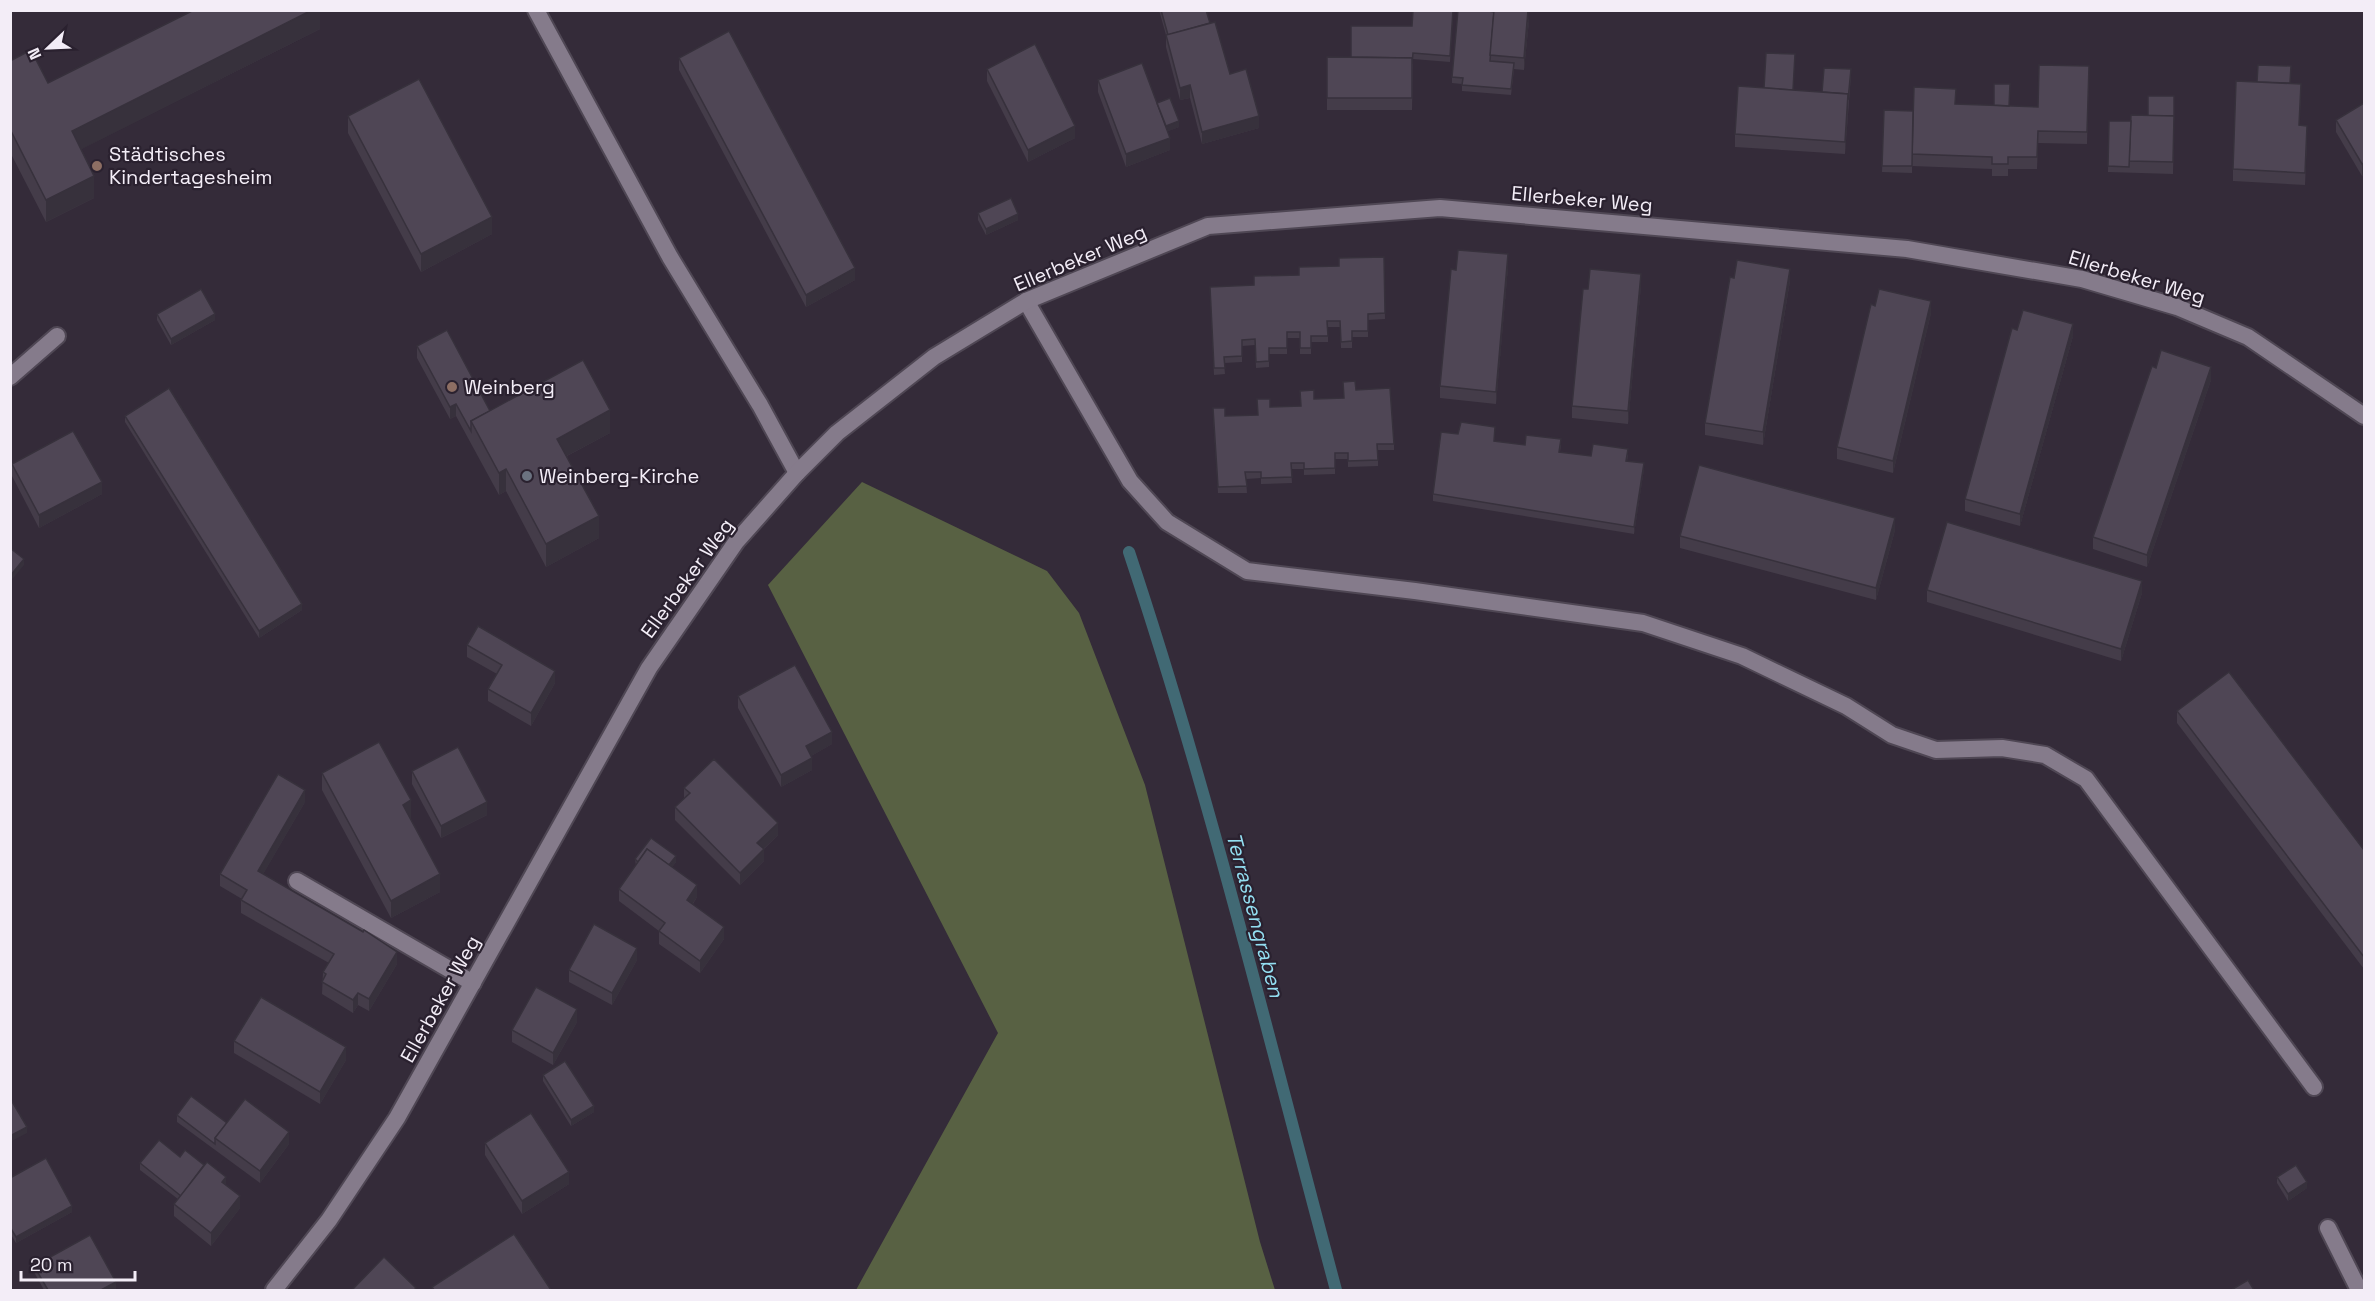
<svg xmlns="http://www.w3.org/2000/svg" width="2375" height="1301" viewBox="0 0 2375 1301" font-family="'Space Grotesk',sans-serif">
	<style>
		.forest { fill: #586143 }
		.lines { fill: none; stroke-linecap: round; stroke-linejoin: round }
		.stream { stroke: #416974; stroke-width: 12 }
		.service-casing { stroke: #4f4754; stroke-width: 20 }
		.minor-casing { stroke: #4f4754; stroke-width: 20 }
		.tertiary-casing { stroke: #4f4754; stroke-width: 20 }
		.service { stroke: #857b8b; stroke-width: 16 }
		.minor { stroke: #857b8b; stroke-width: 16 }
		.tertiary { stroke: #857b8b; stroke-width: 16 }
		.wall { fill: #443c49 }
		.shaded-wall { fill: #37313c }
		.building { fill: #4f4655; stroke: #37313c; stroke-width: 1.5 }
		.education-dot { fill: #8d6e63; stroke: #2a212f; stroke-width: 2 }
		.worship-dot { fill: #6b7280; stroke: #2a212f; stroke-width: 2 }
		.labels { text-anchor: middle; stroke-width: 4.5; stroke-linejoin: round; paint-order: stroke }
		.poi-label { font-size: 20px; fill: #f3edf7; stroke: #2a212f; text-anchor: start }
		.street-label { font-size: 20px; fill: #f3edf7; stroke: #2a212f }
		.water-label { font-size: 21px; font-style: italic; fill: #93def1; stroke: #2a212f }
	</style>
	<rect width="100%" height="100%" fill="#342b39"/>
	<!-- forest -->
	<path class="forest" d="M 862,482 L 1047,571 L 1079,613 L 1145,785 L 1260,1242 L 1275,1290 L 856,1290 L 998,1033 L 768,585 Z"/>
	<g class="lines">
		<!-- stream -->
		<path class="stream" d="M 1129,552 C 1210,795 1270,1044 1336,1290"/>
		<!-- service casing -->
		<g class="service-casing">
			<path id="service" d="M 297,881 L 473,983"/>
		</g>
		<!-- minor casing -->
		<g class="minor-casing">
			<g id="minor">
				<path d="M 536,10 L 670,257 L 760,405 L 797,473"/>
				<path d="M 1026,301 L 1130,481 L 1167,522 L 1247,571 L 1415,591 L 1643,623 L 1742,656 L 1846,706 L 1892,735 L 1936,750 L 2002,748 L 2045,755 L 2086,779 L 2314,1087"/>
				<path d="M 10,377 L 57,336"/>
				<path d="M 2328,1228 L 2359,1290"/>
			</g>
		</g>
		<!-- tertiary casing -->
		<g class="tertiary-casing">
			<path id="tertiary" d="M 274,1290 L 329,1220 L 397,1118 L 649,668 L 736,542 L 797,473 L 837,433 L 934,357 L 1026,301 L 1208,226 L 1440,208 L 1907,249 L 2082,279 L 2177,307 L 2248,337 L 2364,416"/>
		</g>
		<!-- service -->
		<use href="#service" class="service"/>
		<!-- minor -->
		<use href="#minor" class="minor"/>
		<!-- tertiary -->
		<use href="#tertiary" class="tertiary"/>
	</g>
	<!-- wall -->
	<g class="wall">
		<path d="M 320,10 L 320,29 L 81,149 L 94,198 L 46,222 L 10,152 L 10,61 L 48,83 Z"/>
		<path d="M 1159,10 L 1206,10 L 1210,23 L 1230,74 L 1259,128 L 1202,144 L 1190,98 L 1180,100 L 1166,47 L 1166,35 Z"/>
		<path d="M 1453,10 L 1450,62 L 1413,59 L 1412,110 L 1327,110 L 1327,57 L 1351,57 L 1412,26 Z"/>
		<path d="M 1529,21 L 1524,70 L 1514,69 L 1511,95 L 1462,91 L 1462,84 L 1452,83 L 1452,77 Z"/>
		<path d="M 679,58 L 855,280 L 806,307 L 679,70 Z"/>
		<path d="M 2089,66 L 2087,144 L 2038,143 L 2037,169 L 2008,169 L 2008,176 L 1992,176 L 1992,169 L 1912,166 L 1912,173 L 1882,172 L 1884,110 L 1913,111 L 1955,104 L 2038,107 Z"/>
		<path d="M 987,69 L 1075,138 L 1028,162 L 987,81 Z"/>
		<path d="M 1851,75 L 1845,154 L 1735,147 L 1735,134 L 1794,90 L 1822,92 Z"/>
		<path d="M 1098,80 L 1179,127 L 1168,131 L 1170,150 L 1126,167 L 1098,92 Z"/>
		<path d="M 2290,83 L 2301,96 L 2299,125 L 2307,138 L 2305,185 L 2233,181 L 2233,169 Z"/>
		<path d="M 2364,103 L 2364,175 L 2362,176 L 2336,132 L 2336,120 Z"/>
		<path d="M 348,116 L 492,234 L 421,272 L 348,133 Z"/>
		<path d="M 2109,121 L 2174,128 L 2173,174 L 2108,172 Z"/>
		<path d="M 978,213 L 1018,220 L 986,235 L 978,220 Z"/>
		<path d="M 1384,257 L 1385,319 L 1368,320 L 1368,337 L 1352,337 L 1352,348 L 1341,348 L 1340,327 L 1328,327 L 1328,342 L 1311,342 L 1311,354 L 1300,354 L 1300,338 L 1287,338 L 1287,354 L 1269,354 L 1269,367 L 1256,368 L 1255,345 L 1242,346 L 1242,362 L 1224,363 L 1225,374 L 1214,375 L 1210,287 L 1254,285 Z"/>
		<path d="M 1508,267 L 1496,404 L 1440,398 L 1440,386 L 1456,270 Z"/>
		<path d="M 1734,278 L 1790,281 L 1763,445 L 1705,435 L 1705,423 Z"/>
		<path d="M 1641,286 L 1628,424 L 1572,418 L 1572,406 L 1588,289 Z"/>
		<path d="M 1875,306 L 1931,313 L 1893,473 L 1837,459 L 1837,447 Z"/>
		<path d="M 157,314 L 215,320 L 171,345 L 157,320 Z"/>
		<path d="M 2073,336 L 2020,526 L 1965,511 L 1965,499 Z"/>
		<path d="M 417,346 L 490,411 L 610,433 L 567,456 L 599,538 L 546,567 L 506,491 L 499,495 L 456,416 L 450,419 L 417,358 Z"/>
		<path d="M 2156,368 L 2211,380 L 2147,567 L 2093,549 L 2093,537 Z"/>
		<path d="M 1356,390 L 1394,444 L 1394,450 L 1378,450 L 1378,466 L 1348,467 L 1348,459 L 1335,459 L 1335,474 L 1304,475 L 1304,469 L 1291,469 L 1292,483 L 1261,484 L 1261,478 L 1246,479 L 1247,493 L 1218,493 L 1213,414 L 1225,416 L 1258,415 L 1270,407 L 1301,406 L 1314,399 L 1344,398 Z"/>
		<path d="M 125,416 L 302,610 L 259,638 L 125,422 Z"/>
		<path d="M 1495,433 L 1494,441 L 1525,445 L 1561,445 L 1560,452 L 1591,456 L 1628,455 L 1627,461 L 1644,469 L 1634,534 L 1433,501 L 1433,494 L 1458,434 Z"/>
		<path d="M 12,464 L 102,494 L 39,528 L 12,476 Z"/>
		<path d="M 1895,530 L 1876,600 L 1680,548 L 1680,536 Z"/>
		<path d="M 1927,590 L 2142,593 L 2121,661 L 1927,602 Z"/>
		<path d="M 467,645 L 555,683 L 531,726 L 488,701 L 488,689 L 497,674 L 467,657 Z"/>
		<path d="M 738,696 L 832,744 L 811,756 L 812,770 L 781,787 L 738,708 Z"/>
		<path d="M 2177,711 L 2364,850 L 2364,969 L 2177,723 Z"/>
		<path d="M 412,771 L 487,815 L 441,838 L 412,784 Z"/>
		<path d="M 322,773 L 411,818 L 410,819 L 440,892 L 391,918 L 322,790 Z"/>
		<path d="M 684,788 L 778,835 L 764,849 L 764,861 L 740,885 L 675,820 L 675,807 L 684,799 Z"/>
		<path d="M 305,802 L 263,874 L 397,964 L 369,1011 L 358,1005 L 353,1013 L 322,994 L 323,972 L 329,963 L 241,913 L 241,900 L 242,899 L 220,886 L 220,874 Z"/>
		<path d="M 635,859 L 676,862 L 672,867 L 697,897 L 693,904 L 724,939 L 700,973 L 659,944 L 659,931 L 619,901 L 619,889 L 636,866 Z"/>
		<path d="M 637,960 L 612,1005 L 569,982 L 569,970 Z"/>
		<path d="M 577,1022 L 553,1065 L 512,1042 L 512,1030 Z"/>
		<path d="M 234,1041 L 346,1060 L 320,1104 L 234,1053 Z"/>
		<path d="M 543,1075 L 594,1112 L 571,1126 L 543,1081 Z"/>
		<path d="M 177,1115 L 227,1123 L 289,1144 L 260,1183 L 177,1122 Z"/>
		<path d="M 485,1143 L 569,1184 L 522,1214 L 485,1155 Z"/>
		<path d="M 180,1157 L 226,1186 L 240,1208 L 211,1246 L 174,1216 L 174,1204 L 178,1199 L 140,1170 L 140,1163 Z"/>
		<path d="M 2277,1177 L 2307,1188 L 2288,1201 L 2277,1183 Z"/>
		<path d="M 10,1178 L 72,1212 L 16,1243 L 10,1233 Z"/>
		<path d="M 34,1266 L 116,1288 L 113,1290 L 44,1290 L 34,1272 Z"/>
	</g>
	<!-- shaded-wall -->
	<g class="shaded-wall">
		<path d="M 312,10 L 320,10 L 320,29 L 72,154 L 72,131 Z"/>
		<path d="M 1529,10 L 1529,21 L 1524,70 L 1524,58 Z"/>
		<path d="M 1190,85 L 1190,98 L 1180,100 L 1180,88 Z"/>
		<path d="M 1848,94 L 1848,106 L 1845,154 L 1845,142 Z"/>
		<path d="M 1259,116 L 1259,128 L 1202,144 L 1202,132 Z"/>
		<path d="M 1179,121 L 1179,127 L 1164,133 L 1164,127 Z"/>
		<path d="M 1075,126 L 1075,138 L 1028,162 L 1028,150 Z"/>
		<path d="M 1170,138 L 1170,150 L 1126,167 L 1126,154 Z"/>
		<path d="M 2364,163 L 2364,175 L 2362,176 L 2362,164 Z"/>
		<path d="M 94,176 L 94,198 L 46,222 L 46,200 Z"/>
		<path d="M 1018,214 L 1018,220 L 986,235 L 986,229 Z"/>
		<path d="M 492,217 L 492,234 L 421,272 L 421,254 Z"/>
		<path d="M 1508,254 L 1508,267 L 1496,404 L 1496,392 Z"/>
		<path d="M 855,268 L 855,280 L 806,307 L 806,295 Z"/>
		<path d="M 1790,269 L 1790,281 L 1763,445 L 1763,432 Z"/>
		<path d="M 1641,274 L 1641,286 L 1628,424 L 1628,411 Z"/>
		<path d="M 1931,301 L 1931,313 L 1893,473 L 1893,461 Z"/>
		<path d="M 215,314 L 215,320 L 171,345 L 171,339 Z"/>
		<path d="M 2073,324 L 2073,336 L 2020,526 L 2020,514 Z"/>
		<path d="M 2211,367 L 2211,380 L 2147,567 L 2147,555 Z"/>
		<path d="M 456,404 L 456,416 L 450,419 L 450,407 Z"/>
		<path d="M 610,410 L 610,433 L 557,461 L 557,439 Z"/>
		<path d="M 1644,463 L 1644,469 L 1634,534 L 1634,527 Z"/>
		<path d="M 506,469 L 506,491 L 499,495 L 499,473 Z"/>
		<path d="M 102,482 L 102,494 L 39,528 L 39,515 Z"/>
		<path d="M 599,516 L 599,538 L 546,567 L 546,544 Z"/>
		<path d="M 1895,518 L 1895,530 L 1876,600 L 1876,588 Z"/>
		<path d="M 24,559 L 24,565 L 10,582 L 10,576 Z"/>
		<path d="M 2142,581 L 2142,593 L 2121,661 L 2121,649 Z"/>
		<path d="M 302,604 L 302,610 L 259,638 L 259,631 Z"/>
		<path d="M 555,671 L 555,683 L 531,726 L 531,713 Z"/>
		<path d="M 832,732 L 832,744 L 806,759 L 806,746 Z"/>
		<path d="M 812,758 L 812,770 L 781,787 L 781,775 Z"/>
		<path d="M 305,790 L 305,802 L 258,883 L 258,871 Z"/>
		<path d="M 411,800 L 411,818 L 403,823 L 403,805 Z"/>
		<path d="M 487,802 L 487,815 L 441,838 L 441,826 Z"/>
		<path d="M 778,823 L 778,835 L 757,855 L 757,843 Z"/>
		<path d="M 764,849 L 764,861 L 740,885 L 740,873 Z"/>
		<path d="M 676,856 L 676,862 L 667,875 L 667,869 Z"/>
		<path d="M 440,874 L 440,892 L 391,918 L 391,901 Z"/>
		<path d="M 697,885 L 697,897 L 687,912 L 687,900 Z"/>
		<path d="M 724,927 L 724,939 L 700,973 L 700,961 Z"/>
		<path d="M 637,948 L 637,960 L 612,1005 L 612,993 Z"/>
		<path d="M 397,952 L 397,964 L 369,1011 L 369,999 Z"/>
		<path d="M 358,993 L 358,1005 L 353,1013 L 353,1000 Z"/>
		<path d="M 577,1009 L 577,1022 L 553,1065 L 553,1053 Z"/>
		<path d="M 346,1047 L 346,1060 L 320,1104 L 320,1092 Z"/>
		<path d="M 594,1106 L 594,1112 L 571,1126 L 571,1120 Z"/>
		<path d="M 27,1127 L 27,1133 L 10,1142 L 10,1136 Z"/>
		<path d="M 289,1132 L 289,1144 L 260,1183 L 260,1171 Z"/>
		<path d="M 569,1172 L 569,1184 L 522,1214 L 522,1201 Z"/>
		<path d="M 226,1177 L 226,1189 L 222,1182 Z"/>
		<path d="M 2307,1182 L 2307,1188 L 2288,1201 L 2288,1194 Z"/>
		<path d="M 240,1196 L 240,1208 L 211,1246 L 211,1233 Z"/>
		<path d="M 72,1206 L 72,1212 L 16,1243 L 16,1237 Z"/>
		<path d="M 116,1282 L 116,1288 L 113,1290 L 101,1290 Z"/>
	</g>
	<!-- building -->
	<g class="building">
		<path d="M 194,10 L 312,10 L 72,131 L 94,176 L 46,200 L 10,129 L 10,61 L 31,50 L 48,83 Z"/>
		<path d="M 1161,10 L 1206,10 L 1210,23 L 1168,35 Z"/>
		<path d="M 1413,10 L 1453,10 L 1450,56 L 1413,53 L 1412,64 L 1412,58 L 1351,57 L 1351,26 L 1412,26 Z"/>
		<path d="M 1458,10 L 1483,10 L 1494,12 L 1490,61 L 1514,63 L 1511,89 L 1462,85 L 1463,78 L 1452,77 Z"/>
		<path d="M 1494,10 L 1528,10 L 1524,58 L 1490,55 Z"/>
		<path d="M 1215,22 L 1230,74 L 1246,69 L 1259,116 L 1202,132 L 1190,85 L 1180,88 L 1166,35 Z"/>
		<path d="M 729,31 L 855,268 L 806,295 L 679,58 Z"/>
		<path d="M 1035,44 L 1075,126 L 1028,150 L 987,69 Z"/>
		<path d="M 1766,53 L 1795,54 L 1793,90 L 1764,88 Z"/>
		<path d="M 1327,57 L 1412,58 L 1412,98 L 1327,98 Z"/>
		<path d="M 1142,63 L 1170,138 L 1126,154 L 1098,80 Z"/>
		<path d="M 2039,65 L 2089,66 L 2087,132 L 2038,131 L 2037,157 L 2008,157 L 2008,164 L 1992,164 L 1992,157 L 1912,154 L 1914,87 L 1956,89 L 1955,104 L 2038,107 Z"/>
		<path d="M 2258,65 L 2291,66 L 2290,83 L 2257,82 Z"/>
		<path d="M 1824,68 L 1851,69 L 1848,100 L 1848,94 L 1822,92 Z"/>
		<path d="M 419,79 L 492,217 L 421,254 L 348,116 Z"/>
		<path d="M 2236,81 L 2301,84 L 2299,125 L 2307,126 L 2305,173 L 2233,169 Z"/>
		<path d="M 1994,84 L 2010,84 L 2009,106 L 1994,105 Z"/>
		<path d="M 1738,86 L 1848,94 L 1845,142 L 1735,134 Z"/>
		<rect x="2148" y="96" width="26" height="20"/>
		<path d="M 1170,98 L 1179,121 L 1166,126 L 1157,103 Z"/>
		<path d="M 2364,103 L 2364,163 L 2362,164 L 2336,120 Z"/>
		<path d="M 1884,110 L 1913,111 L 1912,166 L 1882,166 Z"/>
		<path d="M 2131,115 L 2174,116 L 2173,162 L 2129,161 Z"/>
		<path d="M 2109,121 L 2131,121 L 2129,167 L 2108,166 Z"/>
		<path d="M 1011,198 L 1018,214 L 986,229 L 978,213 Z"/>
		<path d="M 1458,250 L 1508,254 L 1496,392 L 1440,386 L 1451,269 L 1456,270 Z"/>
		<path d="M 1384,257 L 1385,313 L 1368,314 L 1368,331 L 1352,331 L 1352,341 L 1341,342 L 1340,321 L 1327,321 L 1328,336 L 1311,336 L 1311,348 L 1300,348 L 1300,332 L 1287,332 L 1287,348 L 1269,348 L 1269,361 L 1256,362 L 1255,339 L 1242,340 L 1242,356 L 1224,357 L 1225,368 L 1214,368 L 1210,287 L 1254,285 L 1254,276 L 1299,275 L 1299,267 L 1339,266 L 1339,258 Z"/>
		<path d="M 1737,260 L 1790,269 L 1763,432 L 1705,423 L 1730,277 L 1734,278 Z"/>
		<path d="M 1590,269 L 1641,274 L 1628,411 L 1572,406 L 1583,289 L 1588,289 Z"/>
		<path d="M 201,289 L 215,314 L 171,339 L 157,314 Z"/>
		<path d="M 1879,289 L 1931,301 L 1893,461 L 1837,447 L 1871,304 L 1875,306 Z"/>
		<path d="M 2023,310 L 2073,324 L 2020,514 L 1965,499 L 2012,328 L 2017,330 Z"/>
		<path d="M 447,330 L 490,411 L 471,421 L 471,431 L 456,404 L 450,407 L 417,346 Z"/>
		<path d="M 2161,350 L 2211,367 L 2147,555 L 2093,537 L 2152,366 L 2156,368 Z"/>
		<path d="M 583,360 L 610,410 L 557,439 L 599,516 L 546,544 L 506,469 L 499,473 L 471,421 Z"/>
		<path d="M 1355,381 L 1356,390 L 1390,388 L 1394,444 L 1377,444 L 1378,460 L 1348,461 L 1348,453 L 1335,453 L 1335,468 L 1304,469 L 1304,463 L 1291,463 L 1292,477 L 1261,478 L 1261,472 L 1245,472 L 1247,486 L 1218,487 L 1213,408 L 1225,408 L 1225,416 L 1258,415 L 1257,399 L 1270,399 L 1270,407 L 1301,406 L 1300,391 L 1314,390 L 1314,399 L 1344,398 L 1343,382 Z"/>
		<path d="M 169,388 L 302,604 L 259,631 L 125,416 Z"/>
		<path d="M 1461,422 L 1495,427 L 1494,441 L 1525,445 L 1526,435 L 1561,439 L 1559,452 L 1591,456 L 1593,444 L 1628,449 L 1626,461 L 1644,463 L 1634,527 L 1433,494 L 1441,432 L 1458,434 Z"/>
		<path d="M 73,431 L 102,482 L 39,515 L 12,464 Z"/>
		<path d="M 1699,465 L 1895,518 L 1876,588 L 1680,536 Z"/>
		<path d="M 1947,522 L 2142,581 L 2121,649 L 1927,590 Z"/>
		<path d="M 10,548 L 24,559 L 10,576 Z"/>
		<path d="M 478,626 L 555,671 L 531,713 L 488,689 L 502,665 L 467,645 Z"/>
		<path d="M 795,665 L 832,732 L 806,746 L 812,758 L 781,775 L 738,696 Z"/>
		<path d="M 2229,672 L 2364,850 L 2364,957 L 2177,711 Z"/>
		<path d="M 379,742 L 411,800 L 403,805 L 440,874 L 391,901 L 322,773 Z"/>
		<path d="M 458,747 L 487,802 L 441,826 L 412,771 Z"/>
		<path d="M 714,759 L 778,823 L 757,843 L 764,849 L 740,873 L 675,807 L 690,793 L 684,788 Z"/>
		<path d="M 278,774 L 305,790 L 258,871 L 363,932 L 364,930 L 397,952 L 369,999 L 358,993 L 353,1000 L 322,982 L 326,974 L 323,972 L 334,954 L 241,900 L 247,890 L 220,874 Z"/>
		<path d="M 651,838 L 676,856 L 669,865 L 647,849 L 638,862 L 635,859 Z"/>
		<path d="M 647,849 L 697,885 L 687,900 L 724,927 L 700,961 L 659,931 L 665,923 L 619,889 Z"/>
		<path d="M 594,924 L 637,948 L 612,993 L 569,970 Z"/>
		<path d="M 536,987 L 577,1009 L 553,1053 L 512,1030 Z"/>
		<path d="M 261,997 L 346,1047 L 320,1092 L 234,1041 Z"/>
		<path d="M 565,1061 L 594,1106 L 571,1120 L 543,1075 Z"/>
		<path d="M 191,1096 L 227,1123 L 215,1138 L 215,1144 L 177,1115 Z"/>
		<path d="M 10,1098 L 27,1127 L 10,1136 Z"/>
		<path d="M 245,1099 L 289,1132 L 260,1171 L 215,1138 Z"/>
		<path d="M 531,1113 L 569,1172 L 522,1201 L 485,1143 Z"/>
		<path d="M 159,1140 L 180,1157 L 185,1150 L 204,1165 L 181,1196 L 140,1163 Z"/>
		<path d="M 46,1158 L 72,1206 L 16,1237 L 10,1227 L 10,1178 Z"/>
		<path d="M 207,1162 L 226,1177 L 222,1182 L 240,1196 L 211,1233 L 174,1204 Z"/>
		<path d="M 2296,1165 L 2307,1182 L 2288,1194 L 2277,1177 Z"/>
		<path d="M 514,1234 L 551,1290 L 434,1290 L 432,1287 Z"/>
		<path d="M 90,1235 L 116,1282 L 101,1290 L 48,1290 L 34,1266 Z"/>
		<path d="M 384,1257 L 416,1288 L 414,1290 L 352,1290 Z"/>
		<path d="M 2248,1280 L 2254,1290 L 2231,1290 Z"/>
	</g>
	<!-- markers -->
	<g class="education-dot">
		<circle cx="97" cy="166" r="6"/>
		<circle cx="452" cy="387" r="6"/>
	</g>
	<circle class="worship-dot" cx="527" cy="476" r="6"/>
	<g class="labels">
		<!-- poi labels -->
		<g class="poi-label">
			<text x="109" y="161">Städtisches<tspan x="109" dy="23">Kindertagesheim</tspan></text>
			<text x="464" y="394">Weinberg</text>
			<text x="539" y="483">Weinberg-Kirche</text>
		</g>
		<!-- street labels -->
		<g class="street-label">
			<text transform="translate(1582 199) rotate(5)" y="7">Ellerbeker Weg</text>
			<text transform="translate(1080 258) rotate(-23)" y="7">Ellerbeker Weg</text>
			<text transform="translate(2137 277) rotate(17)" y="7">Ellerbeker Weg</text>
			<text transform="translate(687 578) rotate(-54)" y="7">Ellerbeker Weg</text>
			<text transform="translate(440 999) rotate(-61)" y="7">Ellerbeker Weg</text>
		</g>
		<!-- water labels -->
		<g class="water-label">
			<text transform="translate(1255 915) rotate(75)" y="7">Terrassengraben</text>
		</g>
	</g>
	<!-- border -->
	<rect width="2375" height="1301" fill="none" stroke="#f3edf7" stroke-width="24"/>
	<!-- north arrow -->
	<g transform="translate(48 48) rotate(247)" stroke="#2a212f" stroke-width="4.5" paint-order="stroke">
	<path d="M0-4.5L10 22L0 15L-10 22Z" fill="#f3edf7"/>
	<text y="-9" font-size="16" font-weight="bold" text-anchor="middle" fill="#f3edf7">N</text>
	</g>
	<!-- scale -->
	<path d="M21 1271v9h114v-9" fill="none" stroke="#f3edf7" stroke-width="3"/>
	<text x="30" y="1271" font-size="18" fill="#f3edf7" stroke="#2a212f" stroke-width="4.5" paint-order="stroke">20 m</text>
</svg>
